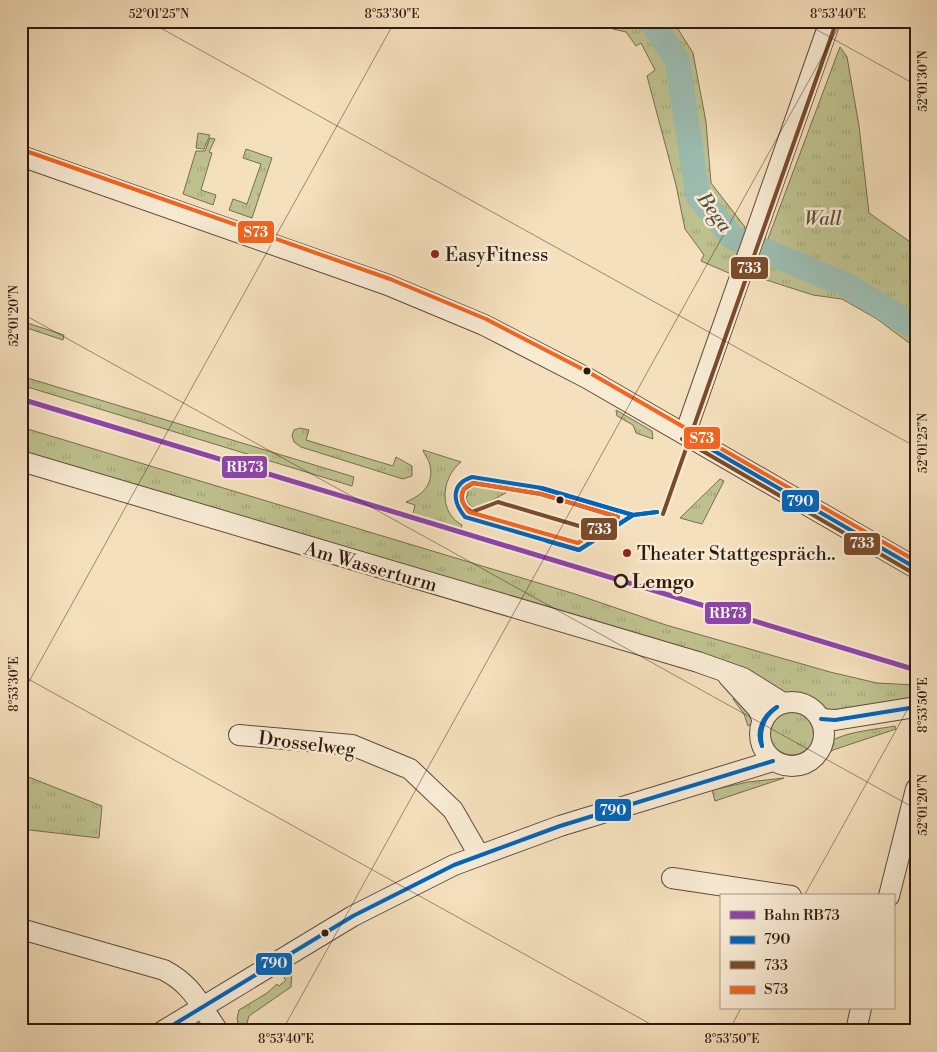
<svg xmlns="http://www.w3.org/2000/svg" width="937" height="1052" viewBox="0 0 937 1052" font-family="'Libre Bodoni',serif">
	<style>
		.grass { fill: url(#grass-tufts); stroke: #766e50 }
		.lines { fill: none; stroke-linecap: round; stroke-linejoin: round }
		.river { stroke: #9cbdb2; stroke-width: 25 }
		.minor-casing { stroke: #604b3b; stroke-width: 22 }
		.minor { stroke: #f8ebd4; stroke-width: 20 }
		.bus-1-casing { stroke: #f8ebd4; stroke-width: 8 }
		.bus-2-casing { stroke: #f8ebd4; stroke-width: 8 }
		.bus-3-casing { stroke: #f8ebd4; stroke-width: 8 }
		.bus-1 { stroke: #0065bd; stroke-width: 4 }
		.bus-2 { stroke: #7a4b2a; stroke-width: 4 }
		.bus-3 { stroke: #f26522; stroke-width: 4 }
		.rail-1-casing { stroke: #f8ebd4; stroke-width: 9 }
		.rail-1 { stroke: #8e44ad; stroke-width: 5 }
		.ticks { fill: none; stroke: #2f1910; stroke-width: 1; stroke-opacity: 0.45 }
		.poi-dot { fill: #8f2418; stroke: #f8ebd4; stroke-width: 2 }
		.bus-dot { fill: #2f1910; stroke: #f8ebd4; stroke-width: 2 }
		.stop-dot { fill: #f8ebd4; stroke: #2f1910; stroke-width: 2.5 }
		.labels { text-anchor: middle; stroke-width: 5; stroke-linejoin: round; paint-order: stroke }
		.park-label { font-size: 19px; font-style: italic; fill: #5a4c36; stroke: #f8ebd4 }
		.poi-label { font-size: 19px; fill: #2f1910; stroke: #f8ebd4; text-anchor: start }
		.street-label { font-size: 19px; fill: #2f1910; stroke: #f8ebd4 }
		.stop-label { font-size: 19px; font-weight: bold; fill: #2f1910; stroke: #f8ebd4; text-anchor: start }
		.water-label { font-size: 20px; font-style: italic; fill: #555249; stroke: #f8ebd4 }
		.line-badge { stroke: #f8ebd4; stroke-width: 2 }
		.badge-label { font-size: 14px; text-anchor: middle; font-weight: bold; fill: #fff }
		.neatline { fill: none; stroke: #2f1910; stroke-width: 2 }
		.ticks-label { font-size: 12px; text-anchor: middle; fill: #2f1910 }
	</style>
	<defs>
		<pattern id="grass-tufts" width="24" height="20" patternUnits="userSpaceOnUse" patternTransform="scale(1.25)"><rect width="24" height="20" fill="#bec28f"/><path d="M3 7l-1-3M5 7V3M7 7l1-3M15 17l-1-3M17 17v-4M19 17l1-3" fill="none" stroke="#a4a67a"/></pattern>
	</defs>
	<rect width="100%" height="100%" fill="#f5e0bd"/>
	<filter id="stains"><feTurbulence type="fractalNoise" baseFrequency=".004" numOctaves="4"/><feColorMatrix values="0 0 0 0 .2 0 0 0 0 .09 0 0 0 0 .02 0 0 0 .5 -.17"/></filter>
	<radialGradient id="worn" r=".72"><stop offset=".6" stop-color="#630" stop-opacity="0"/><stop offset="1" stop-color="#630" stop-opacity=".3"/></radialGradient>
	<!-- grass -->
	<g class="grass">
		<path d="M 599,21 L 673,21 L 693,53 L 706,122 L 711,183 L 745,227 L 731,274 L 701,261 L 704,255 L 685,229 L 676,185 L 647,76 L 655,70 L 641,43 L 636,46 L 626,32 L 613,29 Z"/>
		<path d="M 840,47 L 847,57 L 859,126 L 869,213 L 916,246 L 916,348 L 877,319 L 842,299 L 813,295 L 754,276 Z"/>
		<path d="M 198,133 L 210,135 L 204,149 L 196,148 Z"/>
		<path d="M 210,138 L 215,139 L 209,152 L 212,153 L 201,190 L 216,195 L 213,205 L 183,194 L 196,151 L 205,151 Z"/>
		<path d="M 246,149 L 272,158 L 252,218 L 229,210 L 233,199 L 247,204 L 261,164 L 243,158 Z"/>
		<path d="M 21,321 L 64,335 L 63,340 L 21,326 Z"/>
		<path d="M 21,376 L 354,477 L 352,486 L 21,385 Z"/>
		<path d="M 616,410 L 652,431 L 653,439 L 636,433 L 633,425 L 617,416 Z"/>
		<path d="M 21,427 L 575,594 L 666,625 L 830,672 L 877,683 L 916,685 L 916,703 L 822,711 L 804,697 L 784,695 L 164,494 L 21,451 Z"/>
		<path d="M 300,428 L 309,430 L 306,440 L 393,466 L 396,457 L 412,466 L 412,476 L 403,479 L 301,447 L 294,442 L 292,435 L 294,430 Z"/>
		<path d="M 423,450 L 461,462 C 441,478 438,512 462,525 L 461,529 L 413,514 L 415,505 L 406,502 C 422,495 434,485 430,465 C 429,459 424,455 423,450 Z"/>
		<path d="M 720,479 L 724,481 L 702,524 L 680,518 Z"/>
		<path d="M 475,487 L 513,489 L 478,508 L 471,507 L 466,499 L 469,489 Z"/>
		<path d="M 738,693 L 755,722 L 748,726 L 744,714 L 733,699 Z"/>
		<circle cx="792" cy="733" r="22"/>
		<path d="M 895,726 L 896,729 L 833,750 L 806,769 L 766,772 C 780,768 795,773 808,766 C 819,761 821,752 828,744 C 839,732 880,729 895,726 Z"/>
		<path d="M 21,774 L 102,806 L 99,838 L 21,829 Z"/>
		<path d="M 784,778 L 715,801 L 712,790 L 748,782 Z"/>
		<path d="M 292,970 L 291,987 L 249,1016 L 247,1023 L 239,1029 L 237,1018 L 239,1010 L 267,993 L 277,984 L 279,986 L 286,980 L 284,978 Z"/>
	</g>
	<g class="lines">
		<!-- river -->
		<path class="river" d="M 651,21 L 677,60 L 698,196 L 732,237 L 848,286 L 916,328"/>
		<!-- minor casing -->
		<g class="minor-casing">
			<g id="minor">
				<path d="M 21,156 L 388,285 L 484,325 L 587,378 L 916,568"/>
				<path d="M 685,434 L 830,21"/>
				<path d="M 21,461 L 698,662 L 743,678 L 783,703"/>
				<path d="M 728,676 L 758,709 L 763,721"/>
				<circle cx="792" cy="734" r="32"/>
				<path d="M 821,719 L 835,720 L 916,707"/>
				<path d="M 239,735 L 352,745 L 410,769 L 453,810 L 479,855"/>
				<path d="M 672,878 L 791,896"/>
				<path d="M 889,896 L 916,789"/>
				<path d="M 21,929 L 164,970 C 194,986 199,1004 218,1031"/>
				<path d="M 163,1031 L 353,916 L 454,865 L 560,826 L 773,761"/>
				<path d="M 856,1031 L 861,1008"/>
			</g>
		</g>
		<!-- minor -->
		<use href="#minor" class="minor"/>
		<!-- bus-1 casing -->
		<g class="bus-1-casing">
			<g id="bus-1">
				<path d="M 685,434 L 916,568"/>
				<path d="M 472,477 L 542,488 L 633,515 L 579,550 L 465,517 C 452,501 451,484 472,477 Z"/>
				<path d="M 540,488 L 633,515 L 657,512"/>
				<path d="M 547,541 L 579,550 L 633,515 L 657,512"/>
				<path d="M 821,719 L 835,720 L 916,707"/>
				<path d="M 762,746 C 755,730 764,715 777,707"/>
				<path d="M 762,746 C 759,730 764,716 777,707"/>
				<path d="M 163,1031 L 353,916 L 454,865 L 560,826 L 773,761"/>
			</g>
		</g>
		<!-- bus-2 casing -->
		<g class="bus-2-casing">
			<g id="bus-2">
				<path d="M 682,439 L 913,573"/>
				<path d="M 473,483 L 541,494 L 618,517 L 596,531 L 498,502 L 472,512 C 463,507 459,498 464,489 Z"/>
				<path d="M 663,514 L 836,23"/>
			</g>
		</g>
		<!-- bus-3 casing -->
		<g class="bus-3-casing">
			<g id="bus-3">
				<path d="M 23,150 L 390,279 L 486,319 L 590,373 L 916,561"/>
				<path d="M 473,483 L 541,494 L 618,517 L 578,543 L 469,512 C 460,501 457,489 473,483 Z"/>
			</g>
		</g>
		<!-- bus-1 -->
		<use href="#bus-1" class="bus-1"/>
		<!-- bus-2 -->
		<use href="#bus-2" class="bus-2"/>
		<!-- bus-3 -->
		<use href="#bus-3" class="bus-3"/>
		<!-- rail-1 casing -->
		<g class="rail-1-casing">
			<path id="rail-1" d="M 21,399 L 916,670"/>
		</g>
		<!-- rail-1 -->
		<use href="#rail-1" class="rail-1"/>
	</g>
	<!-- ticks -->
	<path class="ticks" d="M 148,21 L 916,447M 801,21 L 916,85M 21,313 L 916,809M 21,675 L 663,1031M 21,696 L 395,21M 804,896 L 916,694M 282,1031 L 842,21M 729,1031 L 741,1008"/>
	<!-- markers -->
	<g class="poi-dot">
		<circle cx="435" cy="254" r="5"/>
		<circle cx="627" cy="553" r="5"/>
	</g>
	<g class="bus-dot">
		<circle cx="587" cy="371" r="4.5"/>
		<circle cx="560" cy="500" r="4.5"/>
		<circle cx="325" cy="933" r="4.5"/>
	</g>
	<circle class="stop-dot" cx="621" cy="581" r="6"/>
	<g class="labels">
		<!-- park labels -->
		<g class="park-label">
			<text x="823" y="225">Wall</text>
		</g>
		<!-- poi labels -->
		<g class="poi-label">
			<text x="445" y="261">EasyFitness</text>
			<text x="637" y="560">Theater Stattgespräch..</text>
		</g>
		<!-- street labels -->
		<g class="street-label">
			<text transform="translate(371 566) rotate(16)" y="7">Am Wasserturm</text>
			<text transform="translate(307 743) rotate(7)" y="7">Drosselweg</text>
		</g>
		<!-- stop labels -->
		<g class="stop-label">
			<text x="632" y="588">Lemgo</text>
		</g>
		<!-- water labels -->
		<g class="water-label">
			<text transform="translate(715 212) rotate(54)" y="7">Bega</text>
		</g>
	</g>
	<g class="line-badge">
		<rect x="237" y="220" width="38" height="24" rx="5" fill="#f26522"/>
		<rect x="730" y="256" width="39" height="24" rx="5" fill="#7a4b2a"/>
		<rect x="683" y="426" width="38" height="24" rx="5" fill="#f26522"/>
		<rect x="221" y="455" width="47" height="24" rx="5" fill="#8e44ad"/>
		<rect x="781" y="489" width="39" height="24" rx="5" fill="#0065bd"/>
		<rect x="580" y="517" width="38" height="24" rx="5" fill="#7a4b2a"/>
		<rect x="843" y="532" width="38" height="24" rx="5" fill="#7a4b2a"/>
		<rect x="704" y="601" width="48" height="24" rx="5" fill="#8e44ad"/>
		<rect x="594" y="798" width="38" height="24" rx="5" fill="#0065bd"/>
		<rect x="255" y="952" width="38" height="24" rx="5" fill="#0065bd"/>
	</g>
	<g class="badge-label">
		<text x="256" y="237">S73</text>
		<text x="749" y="273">733</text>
		<text x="702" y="443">S73</text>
		<text x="245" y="472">RB73</text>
		<text x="800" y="506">790</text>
		<text x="599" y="534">733</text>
		<text x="862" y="548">733</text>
		<text x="728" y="618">RB73</text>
		<text x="613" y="815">790</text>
		<text x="274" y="968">790</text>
	</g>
	<!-- margin -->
	<rect width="937" height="1052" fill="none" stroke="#f5e0bd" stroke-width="55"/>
	<!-- legend -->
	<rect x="720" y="894" width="175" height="115" fill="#f8ebd4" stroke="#a89786"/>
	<rect x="730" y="911" width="25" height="8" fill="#8e44ad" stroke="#a89786"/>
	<text x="764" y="920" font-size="15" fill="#2f1910">Bahn RB73</text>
	<rect x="730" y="936" width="25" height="8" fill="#0065bd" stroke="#a89786"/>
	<text x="764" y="944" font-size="15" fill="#2f1910">790</text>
	<rect x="730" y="961" width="25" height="8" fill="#7a4b2a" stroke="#a89786"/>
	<text x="764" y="970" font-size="15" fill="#2f1910">733</text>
	<rect x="730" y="986" width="25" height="8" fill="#f26522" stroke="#a89786"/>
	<text x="764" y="994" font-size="15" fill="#2f1910">S73</text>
	<rect x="28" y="28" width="882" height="996" class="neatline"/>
	<g class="ticks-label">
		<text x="159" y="18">52°01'25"N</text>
		<text x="392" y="18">8°53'30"E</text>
		<text x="838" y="18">8°53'40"E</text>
		<text transform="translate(923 81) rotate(-90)" y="4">52°01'30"N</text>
		<text transform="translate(14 316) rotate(-90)" y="4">52°01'20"N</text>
		<text transform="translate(923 443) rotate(-90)" y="4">52°01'25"N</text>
		<text transform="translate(14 684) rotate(-90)" y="4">8°53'30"E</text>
		<text transform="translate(923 705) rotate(-90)" y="4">8°53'50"E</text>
		<text transform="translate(923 805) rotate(-90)" y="4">52°01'20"N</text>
		<text x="286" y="1043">8°53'40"E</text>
		<text x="732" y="1043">8°53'50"E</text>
	</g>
	<rect width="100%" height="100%" filter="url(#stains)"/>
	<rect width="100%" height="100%" fill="url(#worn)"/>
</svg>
